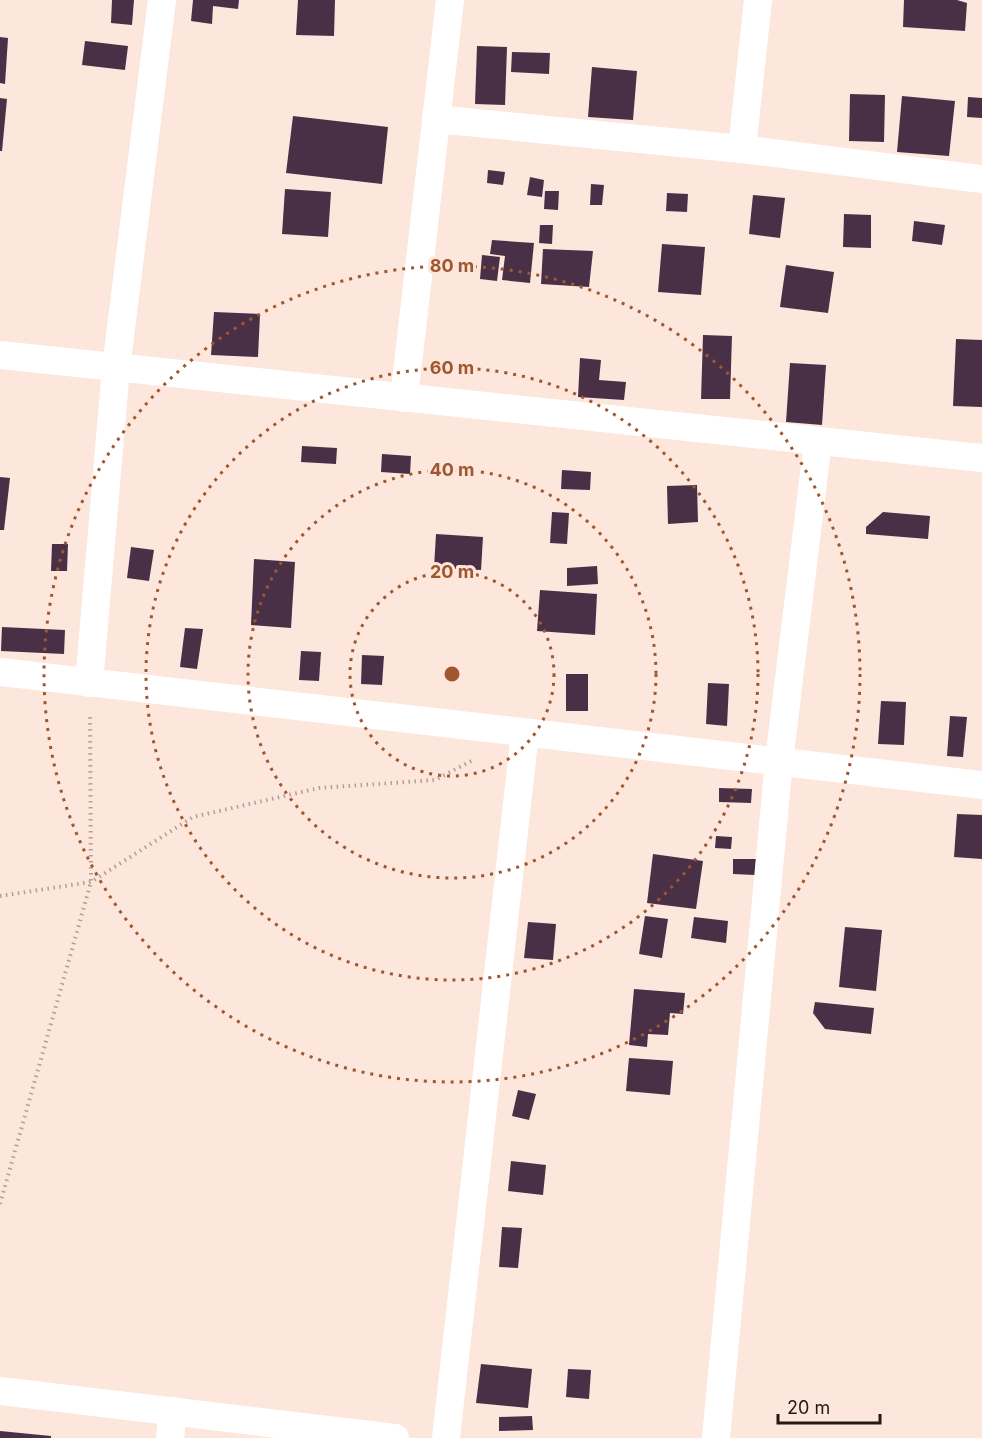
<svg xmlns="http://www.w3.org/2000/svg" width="982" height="1438" viewBox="0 0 982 1438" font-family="Inter,sans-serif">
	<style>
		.building { fill: #4a3047 }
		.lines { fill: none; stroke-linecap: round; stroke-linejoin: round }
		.path { stroke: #b39f96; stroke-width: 4; stroke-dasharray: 1.5 4.5; stroke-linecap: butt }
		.minor { stroke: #fff; stroke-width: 28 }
		.ring { fill: none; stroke: #9e572e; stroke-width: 3; stroke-dasharray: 3 6 }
		.centre { fill: #9e572e; stroke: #fde6db; stroke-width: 3 }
		.ring-label { font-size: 18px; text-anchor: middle; font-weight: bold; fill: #9e572e; stroke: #fde6db; stroke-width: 6; stroke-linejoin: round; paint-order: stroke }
	</style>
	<rect width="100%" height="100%" fill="#fde6db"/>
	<!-- building -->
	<g class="building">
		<path d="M 112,0 L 134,0 L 132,25 L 111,23 Z"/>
		<path d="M 193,0 L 239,0 L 238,9 L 213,6 L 212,24 L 191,21 Z"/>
		<path d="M 298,0 L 335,0 L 334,36 L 296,35 Z"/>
		<path d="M 904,0 L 957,0 L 967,3 L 965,31 L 903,27 Z"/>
		<path d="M 0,37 L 8,38 L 5,84 L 0,83 Z"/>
		<path d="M 85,41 L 128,46 L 125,70 L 82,65 Z"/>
		<path d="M 477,46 L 507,47 L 505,105 L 475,104 Z"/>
		<path d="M 512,52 L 550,53 L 549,74 L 511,72 Z"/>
		<path d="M 592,67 L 637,71 L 633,120 L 588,117 Z"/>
		<path d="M 850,94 L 885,95 L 884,142 L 849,141 Z"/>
		<path d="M 902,96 L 955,101 L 949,156 L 897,152 Z"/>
		<path d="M 968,97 L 982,98 L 982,118 L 967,117 Z"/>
		<path d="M 0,98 L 7,99 L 2,151 L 0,151 Z"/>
		<path d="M 293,116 L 388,127 L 382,184 L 286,173 Z"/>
		<path d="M 488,170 L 505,172 L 503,185 L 487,183 Z"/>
		<path d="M 530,177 L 544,180 L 542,197 L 527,195 Z"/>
		<path d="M 591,184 L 604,185 L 602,205 L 590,205 Z"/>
		<path d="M 285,189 L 331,192 L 328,237 L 282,234 Z"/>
		<path d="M 545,191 L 559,191 L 558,210 L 544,209 Z"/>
		<path d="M 667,193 L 688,194 L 687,212 L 666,211 Z"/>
		<path d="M 753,195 L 785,198 L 780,238 L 749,234 Z"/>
		<path d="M 844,214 L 871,215 L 871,248 L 843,247 Z"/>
		<path d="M 914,221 L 945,225 L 942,245 L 912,241 Z"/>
		<path d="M 540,225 L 553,225 L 552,244 L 539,243 Z"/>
		<path d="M 492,240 L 534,243 L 530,283 L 502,280 L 505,256 L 490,254 Z"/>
		<path d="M 662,244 L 705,247 L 701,295 L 658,292 Z"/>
		<path d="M 543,249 L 593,251 L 589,287 L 541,284 Z"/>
		<path d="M 482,255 L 500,257 L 497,281 L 480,279 Z"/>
		<path d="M 786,265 L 834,272 L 828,313 L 780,307 Z"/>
		<path d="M 214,312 L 260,314 L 258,357 L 211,355 Z"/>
		<path d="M 703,335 L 732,336 L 730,399 L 701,399 Z"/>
		<path d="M 956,339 L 982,340 L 982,407 L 953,406 Z"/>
		<path d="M 580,358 L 601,360 L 599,380 L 626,382 L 624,400 L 578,397 Z"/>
		<path d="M 790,363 L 826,365 L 822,425 L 786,422 Z"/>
		<path d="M 302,446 L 337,448 L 336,464 L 301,462 Z"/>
		<path d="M 382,454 L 411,456 L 410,474 L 381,472 Z"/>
		<path d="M 562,470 L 591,472 L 590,490 L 561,489 Z"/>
		<path d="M 0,477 L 10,478 L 4,530 L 0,530 Z"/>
		<path d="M 697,485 L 698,522 L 668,524 L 667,486 Z"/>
		<path d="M 552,512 L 569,513 L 567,544 L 550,543 Z"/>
		<path d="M 883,512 L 930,516 L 928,539 L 866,534 L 866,527 Z"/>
		<path d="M 436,534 L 483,537 L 481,570 L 434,568 Z"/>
		<path d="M 52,544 L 68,544 L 67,571 L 51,571 Z"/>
		<path d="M 131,547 L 154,550 L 149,581 L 127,578 Z"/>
		<path d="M 254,559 L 295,562 L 291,628 L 251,625 Z"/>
		<path d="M 597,566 L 598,584 L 567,586 L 567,568 Z"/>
		<path d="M 540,590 L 597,594 L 595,635 L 537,631 Z"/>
		<path d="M 2,627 L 65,630 L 64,654 L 1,651 Z"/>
		<path d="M 185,628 L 203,629 L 197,669 L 180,667 Z"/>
		<path d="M 301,651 L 321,652 L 319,681 L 299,680 Z"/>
		<path d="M 362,655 L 384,656 L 382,685 L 361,684 Z"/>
		<rect x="566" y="674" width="22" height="37"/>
		<path d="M 708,683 L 729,684 L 727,726 L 706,724 Z"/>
		<path d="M 881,701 L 906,702 L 904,745 L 878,744 Z"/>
		<path d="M 950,716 L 967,717 L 963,757 L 947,756 Z"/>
		<path d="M 719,788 L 752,789 L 751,803 L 719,802 Z"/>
		<path d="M 957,814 L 982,815 L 982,859 L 954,857 Z"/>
		<path d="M 716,836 L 732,837 L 731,849 L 715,848 Z"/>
		<path d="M 653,854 L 703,861 L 696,909 L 647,903 Z"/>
		<path d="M 733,859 L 756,859 L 755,875 L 733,874 Z"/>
		<path d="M 645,916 L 668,919 L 662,958 L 639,954 Z"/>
		<path d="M 694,917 L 728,921 L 726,943 L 691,938 Z"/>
		<path d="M 528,922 L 556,924 L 553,960 L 524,958 Z"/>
		<path d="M 845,927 L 882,930 L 876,991 L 839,987 Z"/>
		<path d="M 634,989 L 685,993 L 683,1014 L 670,1013 L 668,1035 L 648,1034 L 647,1047 L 629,1045 Z"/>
		<path d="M 815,1002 L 874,1008 L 871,1034 L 825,1029 L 813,1013 Z"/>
		<path d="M 629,1058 L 673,1061 L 670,1095 L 626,1091 Z"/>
		<path d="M 518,1090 L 536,1094 L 529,1120 L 512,1116 Z"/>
		<path d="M 511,1161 L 546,1165 L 543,1195 L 508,1191 Z"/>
		<path d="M 502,1227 L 522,1228 L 518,1268 L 499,1267 Z"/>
		<path d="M 481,1364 L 532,1369 L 528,1408 L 476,1403 Z"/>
		<path d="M 568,1369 L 591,1370 L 589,1399 L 566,1397 Z"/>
		<path d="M 532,1416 L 533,1430 L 499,1431 L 499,1417 Z"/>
		<path d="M 0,1431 L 51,1436 L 51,1438 L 0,1438 Z"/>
	</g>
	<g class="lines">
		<!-- path -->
		<g class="path">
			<path d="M 0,896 L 91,882 L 193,817 L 319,788 L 435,780 L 475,759"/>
			<path d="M 0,1204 L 91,882 L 90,713"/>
		</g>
		<!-- minor -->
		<g class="minor">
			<path d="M 436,119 L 742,149 L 982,179"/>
			<path d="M 742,149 L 758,0"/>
			<path d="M 0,355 L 982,458"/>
			<path d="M 404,398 L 450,0"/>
			<path d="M 0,672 L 982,785"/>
			<path d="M 89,683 L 116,368 L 162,0"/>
			<path d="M 0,1391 L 395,1438"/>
			<path d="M 170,1438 L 173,1411"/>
			<path d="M 446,1438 L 525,733"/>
			<path d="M 716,1438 L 779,761 L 818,441"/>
		</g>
	</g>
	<!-- distance rings -->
	<g class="ring">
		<circle cx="452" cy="674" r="102"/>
		<circle cx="452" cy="674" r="204"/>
		<circle cx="452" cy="674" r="306"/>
		<circle cx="452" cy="674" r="408"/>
	</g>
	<circle cx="452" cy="674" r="9" class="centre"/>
	<g class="ring-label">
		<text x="452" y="272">80 m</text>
		<text x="452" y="374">60 m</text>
		<text x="452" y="476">40 m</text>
		<text x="452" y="578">20 m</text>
	</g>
	<!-- scale -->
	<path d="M778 1414v9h102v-9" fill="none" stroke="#261913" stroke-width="3"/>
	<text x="787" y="1414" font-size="18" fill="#261913" stroke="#fde6db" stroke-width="4.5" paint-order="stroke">20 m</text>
</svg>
